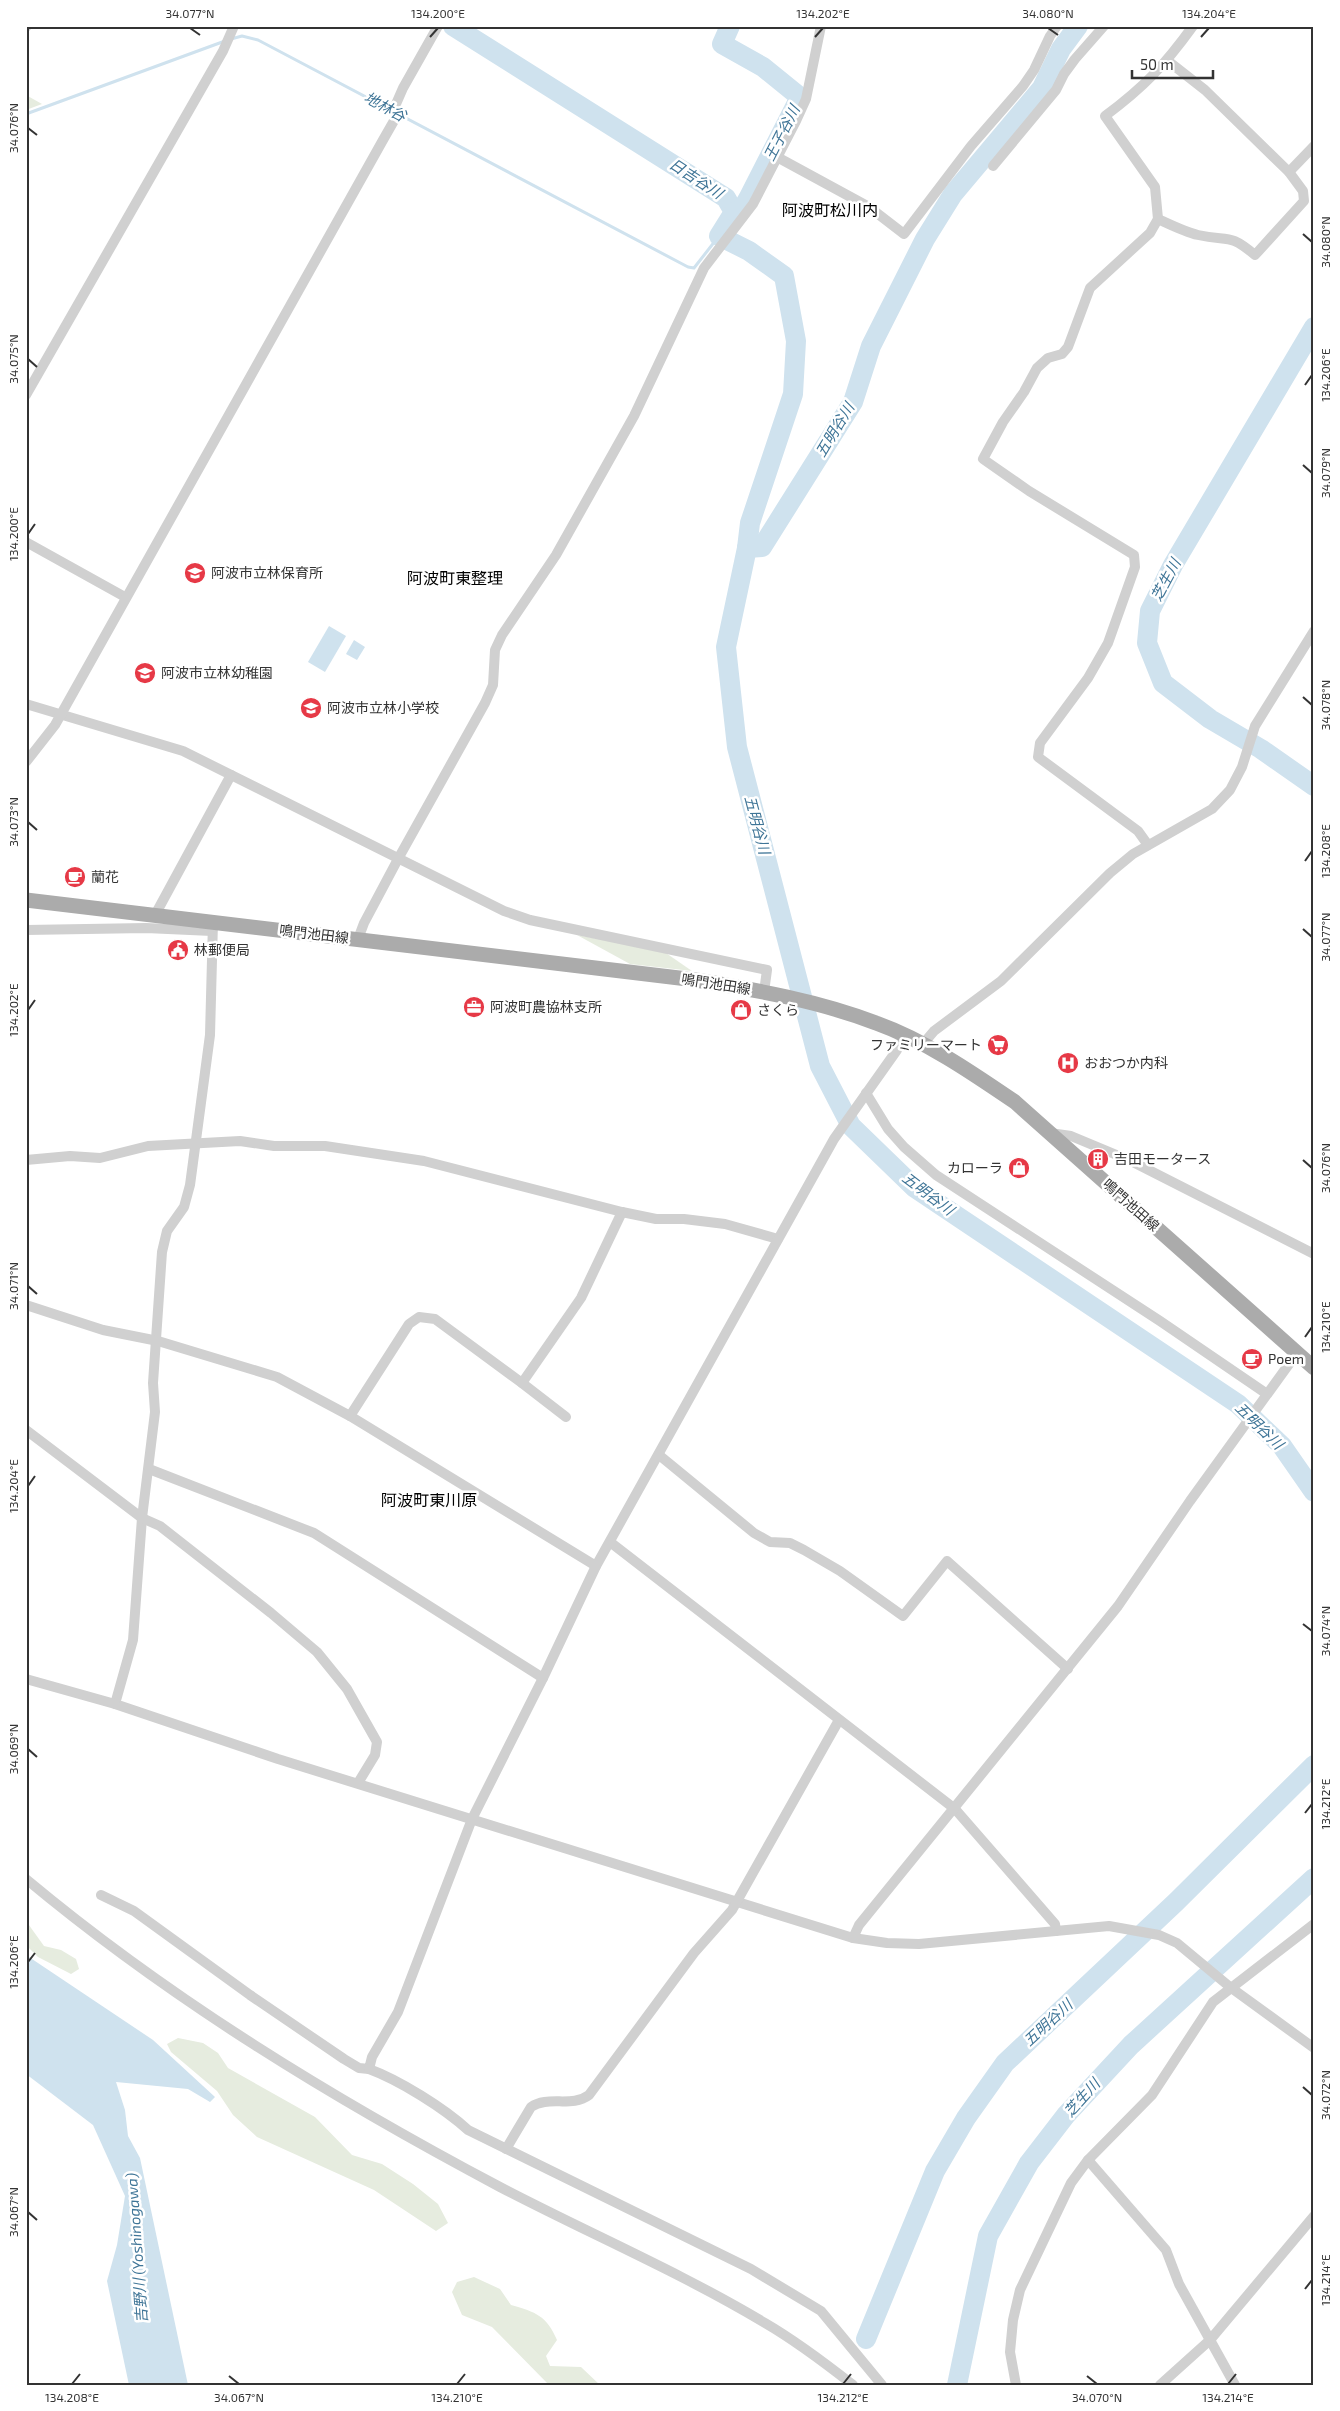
<svg xmlns="http://www.w3.org/2000/svg" width="1340" height="2411" viewBox="0 0 1340 2411" font-family="'Exo 2','Noto Sans JP',sans-serif">
	<style>
		.green { fill: #e6ecdf }
		.water { fill: #cfe2ee }
		.lines { fill: none; stroke-linecap: round; stroke-linejoin: round }
		.stream { stroke: #cfe2ee; stroke-width: 3 }
		.river { stroke: #cfe2ee; stroke-width: 20 }
		.street { stroke: #d0d0d0; stroke-width: 10 }
		.primary { stroke: #ababab; stroke-width: 15 }
		.ticks { fill: none; stroke: #333; stroke-width: 2 }
		.labels { text-anchor: middle; stroke-width: 5; stroke-linejoin: round; paint-order: stroke }
		.poi-label { font-size: 14px; fill: #333; stroke: #fff; text-anchor: start }
		.street-label { font-size: 14px; fill: #333; stroke: #fff }
		.water-label { font-size: 15px; font-style: italic; fill: #3f7597; stroke: #fff }
		.quarter-label { font-size: 16px; fill: #000; stroke: #fff }
		.neatline { fill: none; stroke: #333; stroke-width: 2 }
		.ticks-label { font-size: 12px; text-anchor: middle; fill: #333 }
	</style>
	<rect width="100%" height="100%" fill="#fff"/>
	<!-- green -->
	<g class="green">
		<path d="M 26,95 L 42,104 L 26,110 Z"/>
		<path d="M 577,935 L 663,951 L 692,971 L 630,964 Z"/>
		<path d="M 26,1921 L 44,1946 L 61,1950 L 76,1959 L 79,1969 L 71,1974 L 38,1957 L 26,1945 Z"/>
		<path d="M 178,2038 L 203,2043 L 218,2053 L 228,2068 L 315,2117 L 352,2155 L 382,2164 L 413,2184 L 438,2204 L 448,2223 L 436,2231 L 374,2190 L 257,2137 L 233,2115 L 217,2091 L 171,2052 L 167,2044 Z"/>
		<path d="M 474,2277 L 500,2289 L 511,2305 C 536,2312 547,2316 557,2340 L 546,2356 L 550,2366 L 581,2367 L 600,2385 L 549,2385 L 492,2327 L 462,2315 L 452,2292 L 457,2282 Z"/>
	</g>
	<!-- water -->
	<g class="water">
		<path d="M 329,626 L 346,636 L 325,672 L 308,662 Z"/>
		<path d="M 354,640 L 365,647 L 357,660 L 346,654 Z"/>
		<path d="M 26,1955 L 153,2040 L 215,2097 L 210,2102 L 188,2089 L 116,2082 L 125,2110 L 128,2136 L 140,2158 L 188,2385 L 129,2385 L 107,2281 L 117,2245 L 125,2196 L 93,2125 L 26,2074 Z"/>
	</g>
	<g class="lines">
		<!-- stream -->
		<g class="stream">
			<path d="M 231,39 L 242,36 L 258,40 L 688,267 L 694,268 L 719,236"/>
			<path d="M 26,114 L 225,41"/>
		</g>
		<!-- river -->
		<g class="river">
			<path d="M 453,26 L 726,198 L 734,212 L 719,236 L 749,251 L 784,276 L 796,341 L 793,394 L 750,523 L 747,548 L 726,647 L 737,747 L 820,1066 L 851,1126 L 915,1188 L 1238,1404 L 1282,1446 L 1314,1492"/>
			<path d="M 730,26 L 722,44 L 763,67 L 800,97 L 748,199 L 742,209 L 734,212"/>
			<path d="M 1314,327 L 1173,565 L 1150,611 L 1147,643 L 1163,683 L 1210,719 L 1261,749 L 1314,786"/>
			<path d="M 747,548 L 762,547 L 853,402 L 871,346 L 925,239 L 953,194 L 1042,88 L 1061,49 L 1078,26"/>
			<path d="M 866,2339 L 935,2171 L 966,2118 L 1005,2063 L 1176,1902 L 1314,1765"/>
			<path d="M 957,2385 L 988,2236 L 1029,2163 L 1066,2115 L 1131,2045 L 1314,1878"/>
		</g>
		<!-- street -->
		<g class="street">
			<path d="M 26,27 L 27,26"/>
			<path d="M 777,157 L 869,207 L 904,234 L 971,146 L 1023,86 L 1034,70 L 1050,36 L 1057,26"/>
			<path d="M 993,166 L 1056,90 L 1064,74 L 1075,59 L 1104,26"/>
			<path d="M 1289,172 L 1314,146"/>
			<path d="M 1158,219 C 1171,225 1185,232 1198,235 C 1229,242 1228,232 1255,255 L 1304,201 L 1303,191 L 1289,172 L 1205,90 L 1168,61"/>
			<path d="M 26,395 L 223,51 L 234,26"/>
			<path d="M 26,542 L 125,597"/>
			<path d="M 26,704 L 183,751 L 504,911 L 530,920 L 767,970 L 764,992"/>
			<path d="M 26,762 L 55,725 L 383,140 L 395,119 L 396,104 L 403,88 L 438,26"/>
			<path d="M 1148,845 L 1138,831 L 1038,757 L 1040,743 L 1088,678 L 1108,643 L 1135,567 L 1134,555 L 1029,491 L 983,459 L 1003,422 L 1024,392 L 1037,368 L 1048,358 L 1062,354 L 1068,347 L 1090,288 L 1150,233 L 1158,219 L 1155,187 L 1105,116 C 1144,87 1164,66 1193,26"/>
			<path d="M 155,915 L 231,775"/>
			<path d="M 213,922 L 210,1035 L 190,1185 L 184,1207 L 167,1231 L 162,1252 L 153,1383 L 155,1412 L 142,1518 L 133,1640 L 115,1704 L 278,1759 L 853,1938 L 887,1943 L 919,1944 L 1109,1926 L 1159,1935 L 1177,1943 L 1230,1987 L 1314,2048"/>
			<path d="M 26,930 L 146,928 L 212,931"/>
			<path d="M 358,939 L 364,923 L 398,859 L 485,703 L 493,685 L 495,650 L 502,635 L 556,555 L 634,416 L 704,268 L 753,204 L 796,121 L 806,99 L 821,26"/>
			<path d="M 923,1044 L 934,1031 L 1001,981 L 1110,873 L 1133,854 L 1212,809 L 1230,790 L 1242,767 L 1255,726 L 1314,631"/>
			<path d="M 866,1093 L 888,1129 L 904,1147 L 936,1175 L 1160,1321 L 1267,1394"/>
			<path d="M 1050,1133 L 1071,1136 L 1131,1161 L 1314,1254"/>
			<path d="M 26,1160 L 70,1156 L 100,1158 L 148,1146 L 240,1141 L 274,1146 L 325,1146 L 424,1161 L 622,1212 L 656,1219 L 684,1219 L 725,1224 L 778,1239"/>
			<path d="M 26,1305 L 103,1330 L 158,1341 L 277,1377 L 350,1416 L 596,1566"/>
			<path d="M 350,1416 L 409,1324 L 419,1317 L 435,1319 L 522,1383"/>
			<path d="M 566,1417 L 522,1383 L 581,1298 L 622,1212"/>
			<path d="M 26,1430 L 142,1518 L 160,1526 L 271,1613 L 317,1652 L 347,1689 L 377,1742 L 375,1755 L 358,1783"/>
			<path d="M 659,1455 L 754,1533 L 770,1542 L 790,1543 L 804,1550 L 840,1571 L 903,1616 L 947,1561 L 1068,1669"/>
			<path d="M 149,1469 L 314,1533 L 543,1678"/>
			<path d="M 610,1542 L 955,1809 L 1055,1924 L 1056,1931"/>
			<path d="M 26,1679 L 115,1704"/>
			<path d="M 26,1879 C 171,2000 334,2099 500,2187 C 588,2233 680,2272 765,2323 C 796,2341 825,2363 853,2385"/>
			<path d="M 101,1895 L 134,1911 L 250,1995 L 344,2059 L 359,2068 L 369,2069 L 372,2057 L 398,2012 L 472,1819 L 543,1678 L 596,1566 L 834,1139 L 897,1050 L 903,1034"/>
			<path d="M 853,1938 L 859,1925 L 1118,1606 L 1190,1501 L 1297,1353"/>
			<path d="M 369,2069 C 399,2080 444,2108 468,2130 L 751,2269 L 821,2311 L 882,2385"/>
			<path d="M 506,2149 L 531,2107 C 548,2095 572,2108 589,2095 L 694,1953 L 732,1910 L 839,1720"/>
			<path d="M 1088,2160 L 1166,2250 L 1179,2284 L 1235,2385"/>
			<path d="M 1016,2385 L 1010,2352 L 1013,2320 L 1020,2290 L 1071,2183 L 1088,2160 L 1152,2095 L 1213,2002 L 1314,1924"/>
			<path d="M 1160,2385 L 1210,2340 L 1314,2216"/>
		</g>
		<!-- primary -->
		<path class="primary" d="M 26,900 L 696,980 C 756,990 819,1001 876,1023 C 926,1041 971,1072 1015,1102 L 1314,1368"/>
	</g>
	<!-- ticks -->
	<path class="ticks" d="M 190,28 L 200,35M 1048,28 L 1058,35M 430,37 L 438,28M 815,37 L 823,28M 1201,37 L 1209,28M 28,128 L 37,135M 1303,234 L 1312,242M 28,359 L 37,367M 1305,385 L 1312,375M 1303,465 L 1312,473M 28,534 L 35,524M 1303,697 L 1312,705M 28,822 L 37,830M 1305,861 L 1312,851M 1303,929 L 1312,937M 28,1010 L 35,1000M 1303,1160 L 1312,1168M 28,1286 L 37,1294M 1305,1337 L 1312,1327M 28,1486 L 35,1476M 1303,1624 L 1312,1631M 28,1749 L 37,1757M 1305,1813 L 1312,1804M 28,1962 L 35,1953M 1303,2087 L 1312,2095M 28,2212 L 37,2220M 1305,2289 L 1312,2280M 229,2376 L 239,2384M 1087,2376 L 1097,2384M 72,2384 L 80,2374M 457,2384 L 465,2374M 843,2384 L 851,2374M 1228,2384 L 1236,2374"/>
	<!-- icons -->
	<defs>
		<g id="school-disc" transform="scale(1.125)"><circle r="9.5" fill="#e63946" stroke="#fff"/><path d="M0-5L7-2L0 1L-7-2ZM-4 1L0 2.5L4 1V4Q0 6-4 4Z" fill="#fff"/></g>
		<g id="cafe-disc" transform="scale(1.125)"><circle r="9.5" fill="#e63946" stroke="#fff"/><path d="M-5.5-4.5H6V0H3Q3 3.5 0 3.5H-2.5Q-5.5 3.5-5.5 0ZM3-3.2v2h1.7v-2ZM-6 4.5H4V6H-6Z" fill="#fff"/></g>
		<g id="civic-disc" transform="scale(1.125)"><circle r="9.5" fill="#e63946" stroke="#fff"/><path d="M-.6-6.5H3V-4.5H.6V-3L4-1V1h2V6H-6V1h2V-1L-.6-3ZM-1.2 2.5V6h2.4V2.5Z" fill="#fff"/></g>
		<g id="office-disc" transform="scale(1.125)"><circle r="9.5" fill="#e63946" stroke="#fff"/><path d="M-6-3h4V-5.5h4V-3h4V5H-6ZM-1-4.5V-3h2v-1.5ZM-6 0V1H6V0Z" fill="#fff"/></g>
		<g id="shop-disc" transform="scale(1.125)"><circle r="9.5" fill="#e63946" stroke="#fff"/><path d="M-5-2.5h2.3a2.7 3.5 0 0 1 5.4 0H5L5.5 6h-11ZM-1.5-2.5h3a1.5 2.3 0 0 0-3 0Z" fill="#fff"/></g>
		<g id="supermarket-disc" transform="scale(1.125)"><circle r="9.5" fill="#e63946" stroke="#fff"/><path d="M-6-5.5h2.5l.6 2H6L4.5 2H-2.5L-4.4-4H-6ZM-1.5 3.2a1.3 1.3 0 1 0 .1 0ZM3 3.2a1.3 1.3 0 1 0 .1 0Z" fill="#fff"/></g>
		<g id="hospital-disc" transform="scale(1.125)"><circle r="9.5" fill="#e63946" stroke="#fff"/><path d="M-5-5h3v3.5h4V-5h3V5h-3V1.5h-4V5h-3Z" fill="#fff"/></g>
		<g id="building-disc" transform="scale(1.125)"><circle r="9.5" fill="#e63946" stroke="#fff"/><path d="M-4-6H4V6H1V3H-1V6H-4ZM-2.5-4.3h1.7v1.8h-1.7ZM.8-4.3h1.7v1.8H.8ZM-2.5-1h1.7V.8h-1.7ZM.8-1h1.7V.8H.8Z" fill="#fff"/></g>
	</defs>
	<g fill-rule="evenodd">
		<use href="#school-disc" x="195" y="573"/>
		<use href="#school-disc" x="145" y="673"/>
		<use href="#school-disc" x="311" y="708"/>
		<use href="#cafe-disc" x="75" y="877"/>
		<use href="#civic-disc" x="178" y="950"/>
		<use href="#office-disc" x="474" y="1007"/>
		<use href="#shop-disc" x="741" y="1010"/>
		<use href="#supermarket-disc" x="998" y="1045"/>
		<use href="#hospital-disc" x="1068" y="1063"/>
		<use href="#building-disc" x="1098" y="1159"/>
		<use href="#shop-disc" x="1019" y="1168"/>
		<use href="#cafe-disc" x="1252" y="1359"/>
	</g>
	<g class="labels">
		<!-- poi labels -->
		<g class="poi-label">
			<text x="211" y="578">阿波市立林保育所</text>
			<text x="161" y="678">阿波市立林幼稚園</text>
			<text x="327" y="713">阿波市立林小学校</text>
			<text x="91" y="882">蘭花</text>
			<text x="194" y="955">林郵便局</text>
			<text x="490" y="1012">阿波町農協林支所</text>
			<text x="757" y="1015">さくら</text>
			<text x="982" y="1050" text-anchor="end">ファミリーマート</text>
			<text x="1084" y="1068">おおつか内科</text>
			<text x="1114" y="1164">吉田モータース</text>
			<text x="1003" y="1173" text-anchor="end">カローラ</text>
			<text x="1268" y="1364">Poem</text>
		</g>
		<!-- street labels -->
		<g class="street-label">
			<text transform="translate(314 934) rotate(7)" y="5">鳴門池田線</text>
			<text transform="translate(716 984) rotate(9)" y="5">鳴門池田線</text>
			<text transform="translate(1131 1205) rotate(42)" y="5">鳴門池田線</text>
		</g>
		<!-- water labels -->
		<g class="water-label">
			<text transform="translate(385 107) rotate(28)" y="5">地林谷</text>
			<text transform="translate(782 133) rotate(-63)" y="5">王子谷川</text>
			<text transform="translate(696 179) rotate(33)" y="5">日吉谷川</text>
			<text transform="translate(835 430) rotate(-59)" y="5">五明谷川</text>
			<text transform="translate(1166 580) rotate(-62)" y="5">芝生川</text>
			<text transform="translate(757 825) rotate(75)" y="5">五明谷川</text>
			<text transform="translate(928 1194) rotate(37)" y="5">五明谷川</text>
			<text transform="translate(1259 1426) rotate(44)" y="5">五明谷川</text>
			<text transform="translate(1048 2023) rotate(-43)" y="5">五明谷川</text>
			<text transform="translate(1082 2098) rotate(-48)" y="5">芝生川</text>
			<text transform="translate(137 2248) rotate(-94)" y="5">吉野川 (Yoshinogawa)</text>
		</g>
		<!-- quarter labels -->
		<g class="quarter-label">
			<text x="830" y="216">阿波町松川内</text>
			<text x="455" y="584">阿波町東整理</text>
			<text x="429" y="1506">阿波町東川原</text>
		</g>
	</g>
	<!-- border -->
	<rect width="1340" height="2411" fill="none" stroke="#ffffff" stroke-width="55"/>
	<!-- scale -->
	<path d="M1132 70v8h81v-8" fill="none" stroke="#333333" stroke-width="2.5"/>
	<text x="1140" y="70" font-size="15" fill="#333333" stroke="#ffffff" stroke-width="4" paint-order="stroke">50 m</text>
	<rect x="28" y="28" width="1284" height="2356" class="neatline"/>
	<g class="ticks-label">
		<text x="190" y="18">34.077°N</text>
		<text x="438" y="18">134.200°E</text>
		<text x="823" y="18">134.202°E</text>
		<text x="1048" y="18">34.080°N</text>
		<text x="1209" y="18">134.204°E</text>
		<text transform="translate(14 128) rotate(-90)" y="4">34.076°N</text>
		<text transform="translate(1326 242) rotate(-90)" y="4">34.080°N</text>
		<text transform="translate(14 359) rotate(-90)" y="4">34.075°N</text>
		<text transform="translate(1326 375) rotate(-90)" y="4">134.206°E</text>
		<text transform="translate(1326 473) rotate(-90)" y="4">34.079°N</text>
		<text transform="translate(14 534) rotate(-90)" y="4">134.200°E</text>
		<text transform="translate(1326 705) rotate(-90)" y="4">34.078°N</text>
		<text transform="translate(14 822) rotate(-90)" y="4">34.073°N</text>
		<text transform="translate(1326 851) rotate(-90)" y="4">134.208°E</text>
		<text transform="translate(1326 937) rotate(-90)" y="4">34.077°N</text>
		<text transform="translate(14 1010) rotate(-90)" y="4">134.202°E</text>
		<text transform="translate(1326 1168) rotate(-90)" y="4">34.076°N</text>
		<text transform="translate(14 1286) rotate(-90)" y="4">34.071°N</text>
		<text transform="translate(1326 1327) rotate(-90)" y="4">134.210°E</text>
		<text transform="translate(14 1486) rotate(-90)" y="4">134.204°E</text>
		<text transform="translate(1326 1631) rotate(-90)" y="4">34.074°N</text>
		<text transform="translate(14 1749) rotate(-90)" y="4">34.069°N</text>
		<text transform="translate(1326 1804) rotate(-90)" y="4">134.212°E</text>
		<text transform="translate(14 1962) rotate(-90)" y="4">134.206°E</text>
		<text transform="translate(1326 2095) rotate(-90)" y="4">34.072°N</text>
		<text transform="translate(14 2212) rotate(-90)" y="4">34.067°N</text>
		<text transform="translate(1326 2280) rotate(-90)" y="4">134.214°E</text>
		<text x="72" y="2402">134.208°E</text>
		<text x="239" y="2402">34.067°N</text>
		<text x="457" y="2402">134.210°E</text>
		<text x="843" y="2402">134.212°E</text>
		<text x="1097" y="2402">34.070°N</text>
		<text x="1228" y="2402">134.214°E</text>
	</g>
</svg>
